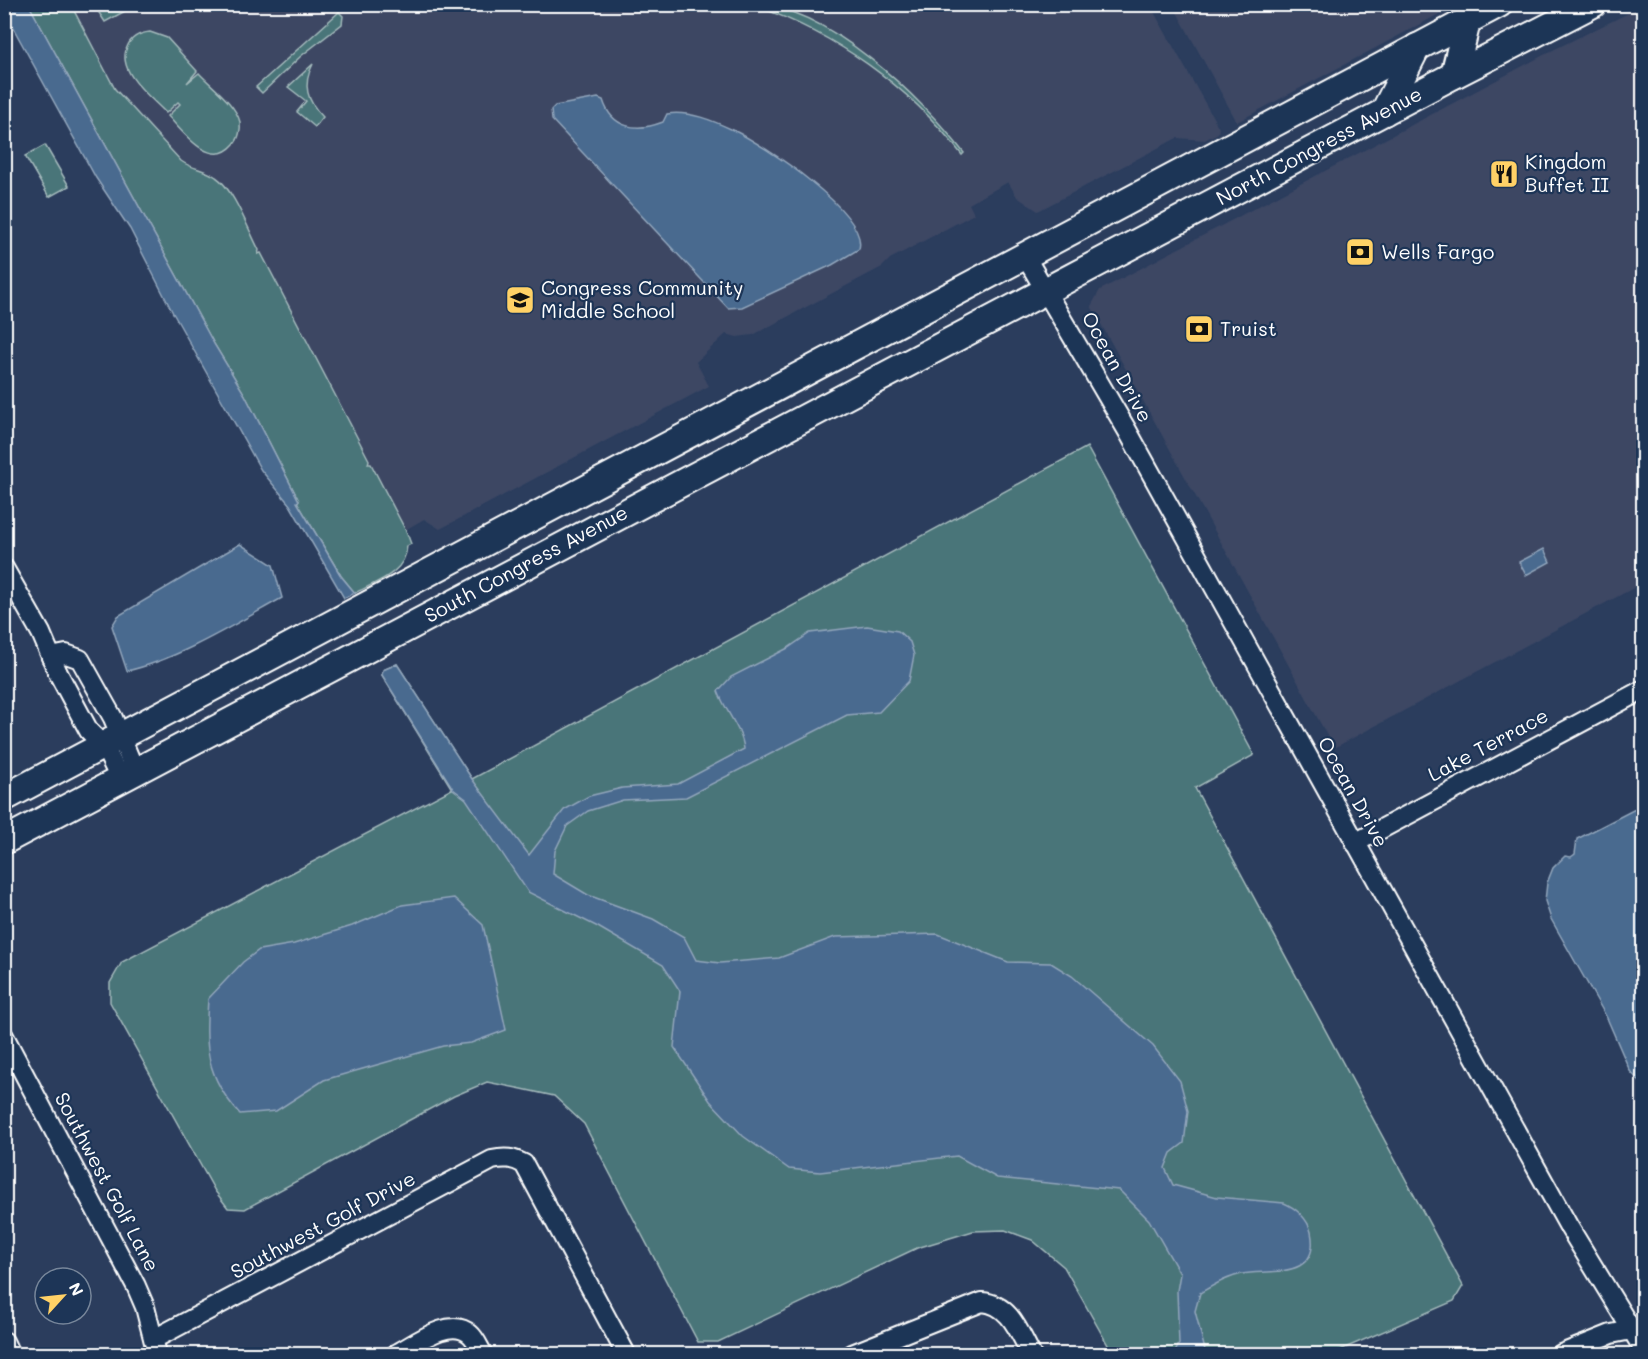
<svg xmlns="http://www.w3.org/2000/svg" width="1648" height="1359" viewBox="0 0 1648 1359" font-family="Mali,sans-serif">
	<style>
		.built { fill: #3c4764 }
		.green { fill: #4a7479; stroke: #a4babc; stroke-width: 1.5 }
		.water { fill: #496a8f; stroke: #92a6bc; stroke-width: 1.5 }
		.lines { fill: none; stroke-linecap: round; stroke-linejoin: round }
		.street-casing { stroke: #fff; stroke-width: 22 }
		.secondary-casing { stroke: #fff; stroke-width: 30 }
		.street { stroke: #1d3557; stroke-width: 18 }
		.secondary { stroke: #1d3557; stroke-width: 26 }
		.labels { text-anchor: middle; stroke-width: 4.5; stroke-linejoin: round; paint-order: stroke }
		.street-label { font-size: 20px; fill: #fff; stroke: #1d3557 }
		.poi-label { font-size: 20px; fill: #fff; stroke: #1d3557; text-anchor: start }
	</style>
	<rect width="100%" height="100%" fill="#2b3d5d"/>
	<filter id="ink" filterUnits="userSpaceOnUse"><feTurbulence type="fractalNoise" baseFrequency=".0167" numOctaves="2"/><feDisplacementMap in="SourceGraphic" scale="12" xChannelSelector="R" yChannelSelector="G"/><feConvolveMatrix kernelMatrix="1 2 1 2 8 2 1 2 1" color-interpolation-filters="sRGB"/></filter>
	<g filter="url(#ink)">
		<!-- built -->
		<g class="built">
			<path d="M 58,5 L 1150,5 L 1219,128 L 1218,133 L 1205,140 L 1177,138 L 1038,211 L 1017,197 L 1008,182 L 969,204 L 974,214 L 890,259 L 882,267 L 753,335 L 737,337 L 726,334 L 696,362 L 709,386 L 440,529 L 424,519 L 362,555 Z"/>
			<path d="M 1173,5 L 1456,5 L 1237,122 Z"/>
			<path d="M 1643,6 L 1643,583 L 1334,748 L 1091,306 L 1100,290 L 1555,49 Z"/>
		</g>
		<!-- green -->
		<g class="green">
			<path d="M 29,5 L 71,5 L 115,89 L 181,161 C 192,169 205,169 216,177 C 233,188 249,231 259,250 L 258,254 L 261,253 L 369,460 L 368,464 L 371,464 L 407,533 L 411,544 L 407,546 C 406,573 376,582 355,593 L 341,576 L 297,502 L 299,501 L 245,395 L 214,344 Z"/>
			<path d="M 94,5 L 136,5 L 105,22 Z"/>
			<path d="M 753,5 C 825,4 923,99 964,153 L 962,155 C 908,85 836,34 753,5 Z"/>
			<path d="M 339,12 L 343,16 L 342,24 L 301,56 L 262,93 L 256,87 Z"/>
			<path d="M 150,32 L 167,38 L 197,71 L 187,83 L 199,73 C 211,86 236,104 240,122 C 241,129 239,139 234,144 C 211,171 183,132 168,116 L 180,104 L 178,102 L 166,113 C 151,97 116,72 127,47 C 131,37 140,33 150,32 Z"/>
			<path d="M 313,64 C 302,85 307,101 323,117 L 315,127 L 297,112 L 306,101 L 288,87 Z"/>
			<path d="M 45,145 L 69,186 L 49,197 L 25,156 Z"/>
			<path d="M 1087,447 L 1254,755 L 1195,788 L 1463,1286 L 1454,1301 L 1331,1354 L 1113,1354 L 1064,1267 L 1032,1240 L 1005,1230 L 973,1231 L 917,1248 L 718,1342 L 698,1342 L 584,1124 L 554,1096 L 522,1089 L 487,1082 L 454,1096 L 245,1209 L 228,1208 L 215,1191 L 110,1002 L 110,983 L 122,962 L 452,789 L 382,675 L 383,670 L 397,664 L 472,779 Z"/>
		</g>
		<!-- water -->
		<g class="water">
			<path d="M 4,5 L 29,5 L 214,344 L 245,395 L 299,501 L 297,502 L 341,576 L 355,593 L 344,598 L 290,505 L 261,470 L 173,313 L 130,229 L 96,178 L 5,13 Z"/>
			<path d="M 598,98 L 603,100 C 612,129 637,132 663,122 L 667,114 C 688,110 714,121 733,130 C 762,144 869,213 859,249 L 832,265 L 742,307 L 728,308 L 552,120 L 551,110 L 555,106 Z"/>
			<path d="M 240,544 L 273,565 L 282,598 C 235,624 179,659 127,671 L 112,626 L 118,616 Z"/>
			<path d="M 1544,549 L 1550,562 L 1526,575 L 1519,562 Z"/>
			<path d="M 867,626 L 898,631 L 910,642 L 914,655 L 909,681 L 879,712 L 847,715 L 686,797 L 623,800 L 588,811 L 567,826 L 555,851 L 553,874 L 588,895 L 653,919 L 684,937 L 696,960 L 720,963 L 779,958 L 835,937 L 938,934 L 1008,962 L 1051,963 L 1072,976 L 1153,1046 L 1180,1081 L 1188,1111 L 1184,1143 L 1171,1153 L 1165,1168 L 1173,1185 L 1217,1197 L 1284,1203 C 1296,1208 1308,1219 1311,1232 C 1321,1280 1270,1269 1242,1274 C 1227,1277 1214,1285 1200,1293 L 1195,1311 L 1206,1354 L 1174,1354 L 1179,1344 L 1177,1291 L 1180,1274 L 1149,1220 L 1119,1190 L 997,1178 L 957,1156 L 820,1172 L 789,1169 L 743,1136 L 710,1101 L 674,1047 L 680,991 L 663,965 L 598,927 L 528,892 L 466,799 L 453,789 L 382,675 L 383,670 L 397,664 L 472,779 L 529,855 L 564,810 L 589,796 L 622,788 L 678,784 L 744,749 C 742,729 725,711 718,691 L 731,677 L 788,648 L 810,633 Z"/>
			<path d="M 1643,805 L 1643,1085 L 1630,1071 L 1607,1018 L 1551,919 L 1545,901 L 1547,883 L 1553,868 L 1565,856 L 1571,857 L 1575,854 L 1577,839 Z"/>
			<path d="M 454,898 L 483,925 L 506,1030 L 471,1043 L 443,1046 L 324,1080 L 276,1111 L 240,1114 C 205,1076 205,1047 208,999 L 243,962 L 259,950 L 294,944 L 352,926 L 402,905 Z"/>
		</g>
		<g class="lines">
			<!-- street casing -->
			<g class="street-casing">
				<g id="street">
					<path d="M 1025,256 L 1127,430 L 1569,1227 L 1644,1350"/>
					<path d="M 4,568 L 41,633 L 58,673 L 89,731 L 104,746 L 120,779"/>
					<path d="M 51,657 L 66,654 L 80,659 L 113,718 L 135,771"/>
					<path d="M 1355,843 L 1644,689"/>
					<path d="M 4,1036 L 136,1286 L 145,1307 L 157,1354"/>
					<path d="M 154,1339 L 492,1160 C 505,1157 513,1158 524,1164 L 626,1354"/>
					<path d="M 4,1341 L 10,1354"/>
					<path d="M 396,1354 C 415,1344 450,1316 470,1334 C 476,1339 479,1348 483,1354"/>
					<path d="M 852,1354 L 982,1302 C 1010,1304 1019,1332 1031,1354"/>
					<path d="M 1561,1354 L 1611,1334 L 1642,1328"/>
				</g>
			</g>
			<!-- secondary casing -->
			<g class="secondary-casing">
				<g id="secondary">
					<path d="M 1454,75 L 1467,22"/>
					<path d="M 1384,112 L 1417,47"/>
					<path d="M 4,798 L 1499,4"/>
					<path d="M 4,841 L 1454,75 L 1593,4"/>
				</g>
			</g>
			<!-- street -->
			<use href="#street" class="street"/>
			<!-- secondary -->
			<use href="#secondary" class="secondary"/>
		</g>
	</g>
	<!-- icons -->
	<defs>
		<g id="restaurant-square" transform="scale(1.5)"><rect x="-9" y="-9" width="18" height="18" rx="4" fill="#ffd166" stroke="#1d3557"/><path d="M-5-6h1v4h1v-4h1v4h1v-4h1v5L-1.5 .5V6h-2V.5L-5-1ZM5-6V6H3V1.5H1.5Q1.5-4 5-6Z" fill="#111"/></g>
		<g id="bank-square" transform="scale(1.5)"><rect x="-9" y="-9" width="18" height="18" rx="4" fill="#ffd166" stroke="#1d3557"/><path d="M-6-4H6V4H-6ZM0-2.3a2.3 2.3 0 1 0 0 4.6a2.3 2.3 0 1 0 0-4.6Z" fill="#111"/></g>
		<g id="school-square" transform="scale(1.5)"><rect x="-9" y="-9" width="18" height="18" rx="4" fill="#ffd166" stroke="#1d3557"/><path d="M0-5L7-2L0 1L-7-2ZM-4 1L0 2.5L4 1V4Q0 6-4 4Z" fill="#111"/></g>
	</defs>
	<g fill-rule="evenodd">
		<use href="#restaurant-square" x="1504" y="174"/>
		<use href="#bank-square" x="1360" y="252"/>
		<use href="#school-square" x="520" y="300"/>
		<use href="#bank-square" x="1199" y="329"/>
	</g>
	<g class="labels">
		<!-- street labels -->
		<g class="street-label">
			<text transform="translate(1319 146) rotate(-28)" y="7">North Congress Avenue</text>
			<text transform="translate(1117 367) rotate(61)" y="7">Ocean Drive</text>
			<text transform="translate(526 564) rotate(-28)" y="7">South Congress Avenue</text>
			<text transform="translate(1488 745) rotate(-28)" y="7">Lake Terrace</text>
			<text transform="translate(1353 792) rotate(61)" y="7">Ocean Drive</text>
			<text transform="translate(107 1182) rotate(62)" y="7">Southwest Golf Lane</text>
			<text transform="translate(323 1225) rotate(-28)" y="7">Southwest Golf Drive</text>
		</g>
		<!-- poi labels -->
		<g class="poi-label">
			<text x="1525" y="169">Kingdom<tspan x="1525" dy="23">Buffet II</tspan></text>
			<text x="1381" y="259">Wells Fargo</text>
			<text x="541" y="295">Congress Community<tspan x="541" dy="23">Middle School</tspan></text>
			<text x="1220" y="336">Truist</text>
		</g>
	</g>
	<!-- margin -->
	<rect width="1648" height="1359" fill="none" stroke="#1d3557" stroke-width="24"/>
	<rect x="12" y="12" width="1624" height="1335" fill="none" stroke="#fff" stroke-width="2" filter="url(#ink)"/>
	<!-- north arrow -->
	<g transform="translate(63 1296) rotate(63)"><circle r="28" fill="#1d3557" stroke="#77869a" stroke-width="1.5"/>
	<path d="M0-4.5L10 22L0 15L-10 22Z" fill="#ffd166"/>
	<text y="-9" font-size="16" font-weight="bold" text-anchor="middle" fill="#ffffff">N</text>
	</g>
</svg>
